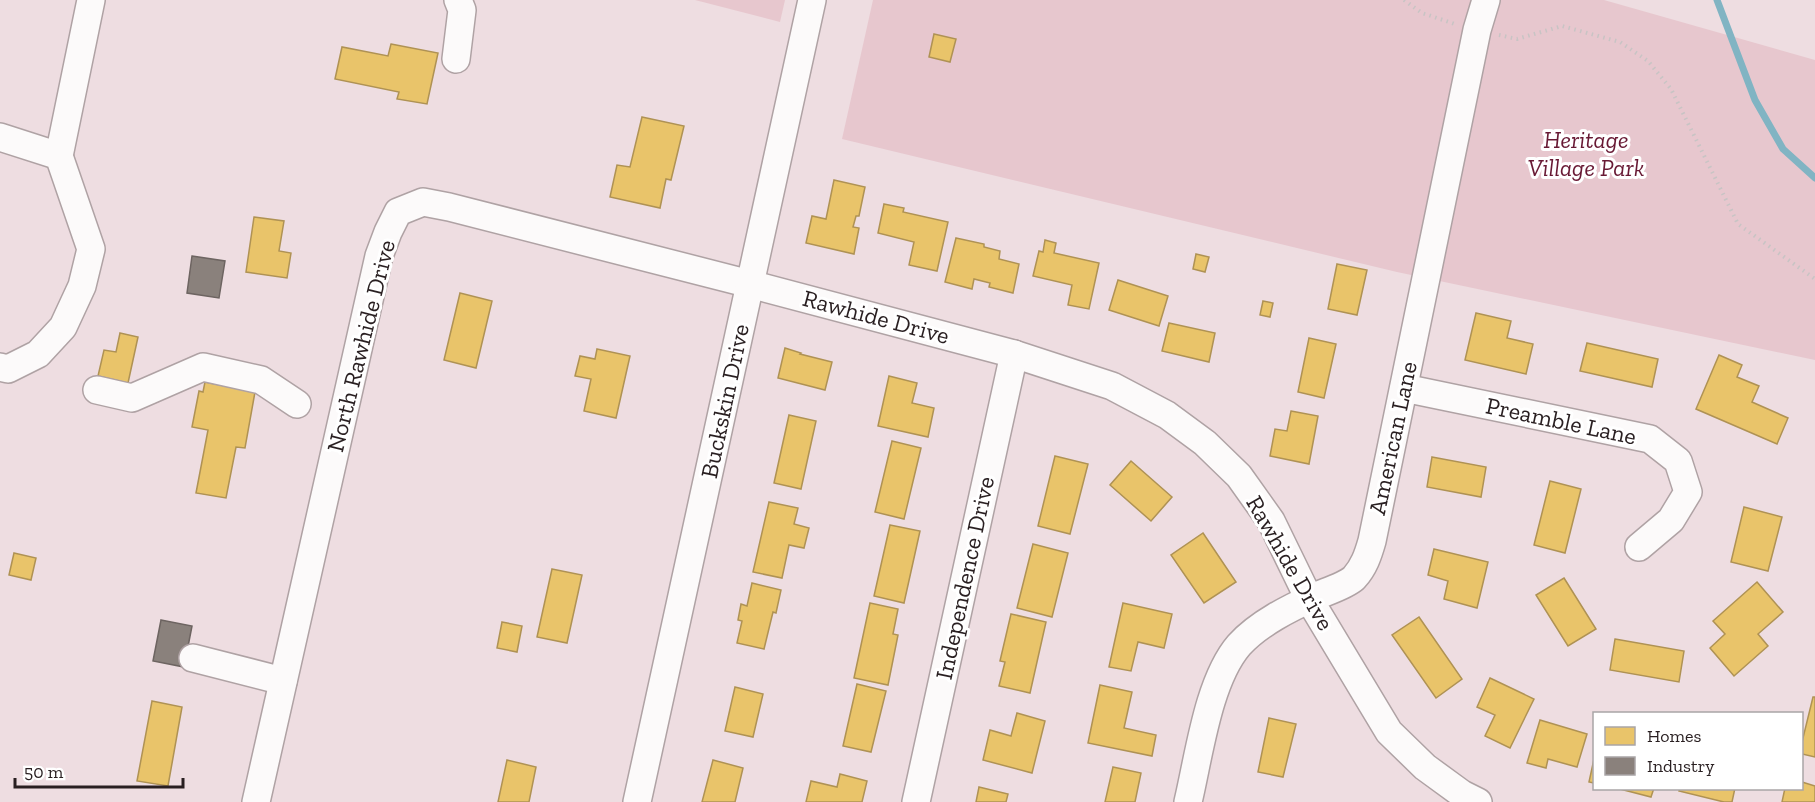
<svg xmlns="http://www.w3.org/2000/svg" width="1815" height="802" viewBox="0 0 1815 802" font-family="'Zilla Slab',serif">
	<style>
		.green { fill: #e7c7ce }
		.homes { fill: #e9c46a; stroke: #af9254; stroke-width: 1.5 }
		.industry { fill: #8a817c; stroke: #6d6461; stroke-width: 1.5 }
		.lines { fill: none; stroke-linecap: round; stroke-linejoin: round }
		.stream { stroke: #81b4c3; stroke-width: 7 }
		.minor-casing { stroke: #afa2a4; stroke-width: 30 }
		.path { stroke: #c8c4c4; stroke-width: 4; stroke-dasharray: 1.5 4.5; stroke-linecap: butt }
		.minor { stroke: #fcfafa; stroke-width: 27 }
		.labels { text-anchor: middle; stroke-width: 6; stroke-linejoin: round; paint-order: stroke }
		.park-label { font-size: 24px; font-style: italic; fill: #681934; stroke: #fff }
		.street-label { font-size: 24px; fill: #291f21; stroke: #fff }
	</style>
	<rect width="100%" height="100%" fill="#eedde1"/>
	<!-- green -->
	<g class="green">
		<path d="M 695,0 L 785,0 L 780,22 Z"/>
		<path d="M 873,0 L 1604,0 L 1815,60 L 1815,360 L 1397,272 L 842,139 Z"/>
	</g>
	<!-- homes -->
	<g class="homes">
		<path d="M 934,34 L 956,39 L 950,62 L 929,57 Z"/>
		<path d="M 391,44 L 438,53 L 427,104 L 397,99 L 399,92 L 335,79 L 342,47 L 388,56 Z"/>
		<path d="M 642,117 L 684,126 L 671,180 L 666,179 L 660,208 L 610,197 L 617,165 L 630,167 Z"/>
		<path d="M 834,180 L 865,187 L 859,216 L 856,216 L 853,227 L 859,228 L 854,254 L 806,243 L 812,216 L 826,219 Z"/>
		<path d="M 884,204 L 904,208 L 903,212 L 948,222 L 937,271 L 909,265 L 914,242 L 878,233 Z"/>
		<path d="M 254,217 L 284,221 L 279,251 L 291,253 L 287,278 L 246,272 Z"/>
		<path d="M 956,238 L 984,244 L 984,247 L 1000,251 L 999,259 L 1019,264 L 1013,293 L 989,287 L 990,283 L 974,279 L 972,289 L 945,282 Z"/>
		<path d="M 1045,240 L 1056,243 L 1054,253 L 1099,263 L 1089,309 L 1068,305 L 1072,285 L 1033,276 L 1039,251 L 1043,252 Z"/>
		<path d="M 1196,254 L 1209,257 L 1205,272 L 1193,269 Z"/>
		<path d="M 1337,264 L 1367,270 L 1357,315 L 1328,309 Z"/>
		<path d="M 1118,280 L 1168,296 L 1159,326 L 1109,310 Z"/>
		<path d="M 460,293 L 492,301 L 476,368 L 444,360 Z"/>
		<path d="M 1263,301 L 1273,303 L 1270,317 L 1260,315 Z"/>
		<path d="M 1476,313 L 1511,321 L 1507,338 L 1533,344 L 1526,374 L 1465,360 Z"/>
		<path d="M 1169,323 L 1215,333 L 1209,362 L 1162,351 Z"/>
		<path d="M 120,333 L 138,337 L 128,383 L 98,376 L 104,350 L 116,352 Z"/>
		<path d="M 1309,338 L 1336,344 L 1324,398 L 1298,392 Z"/>
		<path d="M 1587,343 L 1658,359 L 1652,387 L 1580,371 Z"/>
		<path d="M 785,348 L 801,353 L 800,354 L 832,362 L 825,390 L 778,378 Z"/>
		<path d="M 597,349 L 630,356 L 616,418 L 584,411 L 591,379 L 575,376 L 580,356 L 595,359 Z"/>
		<path d="M 1719,355 L 1742,365 L 1737,377 L 1759,386 L 1752,402 L 1788,418 L 1777,444 L 1696,409 Z"/>
		<path d="M 889,376 L 917,383 L 912,403 L 934,408 L 928,437 L 878,426 Z"/>
		<path d="M 205,382 L 255,392 L 245,448 L 236,447 L 226,498 L 196,493 L 208,430 L 192,427 L 199,391 L 203,392 Z"/>
		<path d="M 1291,411 L 1318,416 L 1309,464 L 1270,456 L 1275,429 L 1287,431 Z"/>
		<path d="M 789,415 L 816,421 L 801,489 L 774,483 Z"/>
		<path d="M 892,441 L 921,448 L 904,519 L 875,512 Z"/>
		<path d="M 1055,456 L 1088,464 L 1070,534 L 1038,526 Z"/>
		<path d="M 1432,457 L 1486,467 L 1481,497 L 1427,487 Z"/>
		<path d="M 1131,461 L 1172,497 L 1151,521 L 1110,485 Z"/>
		<path d="M 1550,481 L 1581,489 L 1565,553 L 1534,545 Z"/>
		<path d="M 769,502 L 798,508 L 794,524 L 809,528 L 804,548 L 789,545 L 782,578 L 753,572 Z"/>
		<path d="M 1744,507 L 1782,517 L 1768,571 L 1731,562 Z"/>
		<path d="M 890,525 L 920,531 L 904,603 L 874,596 Z"/>
		<path d="M 1203,533 L 1236,582 L 1204,603 L 1171,555 Z"/>
		<path d="M 1033,544 L 1068,553 L 1052,617 L 1017,608 Z"/>
		<path d="M 1434,549 L 1488,562 L 1477,608 L 1444,599 L 1448,581 L 1428,575 Z"/>
		<path d="M 14,553 L 36,558 L 31,580 L 9,575 Z"/>
		<path d="M 552,569 L 582,575 L 567,643 L 537,637 Z"/>
		<path d="M 1564,578 L 1596,629 L 1568,646 L 1536,595 Z"/>
		<path d="M 1757,582 L 1783,612 L 1758,634 L 1768,646 L 1734,676 L 1710,648 L 1725,634 L 1713,621 Z"/>
		<path d="M 752,583 L 781,590 L 776,613 L 773,612 L 764,649 L 737,643 L 742,621 L 738,620 L 741,604 L 747,606 Z"/>
		<path d="M 870,603 L 898,609 L 893,634 L 898,635 L 888,685 L 854,678 Z"/>
		<path d="M 1123,603 L 1172,614 L 1164,648 L 1138,642 L 1131,671 L 1109,667 Z"/>
		<path d="M 1011,614 L 1046,622 L 1030,693 L 999,686 L 1005,662 L 1000,661 Z"/>
		<path d="M 1419,617 L 1462,679 L 1436,698 L 1392,635 Z"/>
		<path d="M 502,622 L 522,626 L 517,652 L 497,648 Z"/>
		<path d="M 1615,639 L 1684,651 L 1679,682 L 1610,670 Z"/>
		<path d="M 1490,678 L 1534,699 L 1510,748 L 1485,736 L 1495,715 L 1477,707 Z"/>
		<path d="M 857,684 L 886,691 L 871,752 L 843,746 Z"/>
		<path d="M 1100,685 L 1132,692 L 1124,728 L 1156,735 L 1152,756 L 1088,743 Z"/>
		<path d="M 735,687 L 763,694 L 753,737 L 725,731 Z"/>
		<path d="M 1813,697 L 1815,697 L 1815,757 L 1802,754 L 1802,742 Z"/>
		<path d="M 152,701 L 182,707 L 168,786 L 137,781 Z"/>
		<path d="M 1017,713 L 1045,721 L 1032,773 L 983,760 L 990,730 L 1011,736 Z"/>
		<path d="M 1269,718 L 1296,724 L 1283,777 L 1258,772 Z"/>
		<path d="M 1540,720 L 1587,734 L 1577,767 L 1548,759 L 1546,768 L 1527,763 Z"/>
		<path d="M 1594,759 L 1594,783 L 1589,782 Z"/>
		<path d="M 507,760 L 536,767 L 529,802 L 498,802 Z"/>
		<path d="M 713,760 L 743,768 L 735,802 L 702,802 Z"/>
		<path d="M 1113,767 L 1141,773 L 1135,802 L 1105,802 Z"/>
		<path d="M 840,774 L 867,781 L 862,802 L 806,802 L 811,781 L 837,787 Z"/>
		<path d="M 1802,782 L 1815,786 L 1815,802 L 1782,802 L 1785,788 L 1802,788 Z"/>
		<path d="M 979,787 L 1008,794 L 1006,802 L 976,802 Z"/>
		<path d="M 1616,788 L 1654,788 L 1651,797 Z"/>
		<path d="M 1680,788 L 1735,788 L 1732,802 L 1724,802 L 1679,791 Z"/>
	</g>
	<!-- industry -->
	<g class="industry">
		<path d="M 192,256 L 225,261 L 219,298 L 187,293 Z"/>
		<path d="M 161,620 L 192,626 L 184,667 L 153,661 Z"/>
	</g>
	<g class="lines">
		<!-- stream -->
		<path class="stream" d="M 1717,0 L 1755,100 L 1783,149 L 1815,178"/>
		<!-- minor casing -->
		<g class="minor-casing">
			<g id="minor">
				<path d="M 456,59 L 462,10 L 458,0"/>
				<path d="M 0,137 L 59,156 L 91,249 L 82,286 L 63,327 L 38,354 L 8,369 L 0,367"/>
				<path d="M 59,156 L 91,0"/>
				<path d="M 1404,388 L 1650,439 L 1678,461 L 1688,492 L 1671,520 L 1639,547"/>
				<path d="M 97,390 L 132,398 L 203,367 L 261,380 L 297,404"/>
				<path d="M 193,658 L 283,681"/>
				<path d="M 256,802 L 379,256 L 388,232 L 398,212 L 423,202 L 449,207 L 750,284 L 1014,354 L 1112,386 L 1167,415 L 1205,443 L 1239,476 L 1271,521 L 1309,599 L 1389,732 L 1425,767 L 1462,794 L 1478,802"/>
				<path d="M 637,802 L 812,0"/>
				<path d="M 916,802 L 1014,354"/>
				<path d="M 1188,802 C 1199,756 1208,681 1239,645 C 1259,623 1290,608 1316,596 C 1328,591 1345,586 1354,578 C 1364,567 1368,555 1372,541 L 1477,30 L 1486,0"/>
			</g>
		</g>
		<!-- path -->
		<g class="path">
			<path d="M 1404,0 L 1422,13 L 1455,24"/>
			<path d="M 1499,35 L 1517,39 L 1562,26 L 1620,42 L 1648,61 L 1671,89 L 1738,224 L 1815,279"/>
		</g>
		<!-- minor -->
		<use href="#minor" class="minor"/>
	</g>
	<g class="labels">
		<!-- park labels -->
		<g class="park-label">
			<text x="1586" y="148">Heritage<tspan x="1586" dy="28">Village Park</tspan></text>
		</g>
		<!-- street labels -->
		<g class="street-label">
			<text transform="translate(876 317) rotate(15)" y="8">Rawhide Drive</text>
			<text transform="translate(361 346) rotate(-76)" y="8">North Rawhide Drive</text>
			<text transform="translate(725 401) rotate(-78)" y="8">Buckskin Drive</text>
			<text transform="translate(1561 421) rotate(12)" y="8">Preamble Lane</text>
			<text transform="translate(1393 438) rotate(-78)" y="8">American Lane</text>
			<text transform="translate(1290 563) rotate(60)" y="8">Rawhide Drive</text>
			<text transform="translate(965 578) rotate(-78)" y="8">Independence Drive</text>
		</g>
	</g>
	<!-- legend -->
	<rect x="1593" y="712" width="210" height="78" fill="#ffffff" stroke="#a9a5a6" stroke-width="1.5"/>
	<rect x="1605" y="727" width="30" height="18" fill="#e9c46a" stroke="#a9a5a6" stroke-width="1.5"/>
	<text x="1647" y="742" font-size="18" fill="#291f21">Homes</text>
	<rect x="1605" y="757" width="30" height="18" fill="#8a817c" stroke="#a9a5a6" stroke-width="1.5"/>
	<text x="1647" y="772" font-size="18" fill="#291f21">Industry</text>
	<!-- scale -->
	<path d="M15 778v9h168v-9" fill="none" stroke="#291f21" stroke-width="3"/>
	<text x="24" y="778" font-size="18" fill="#291f21" stroke="#ffffff" stroke-width="4.5" paint-order="stroke">50 m</text>
</svg>
